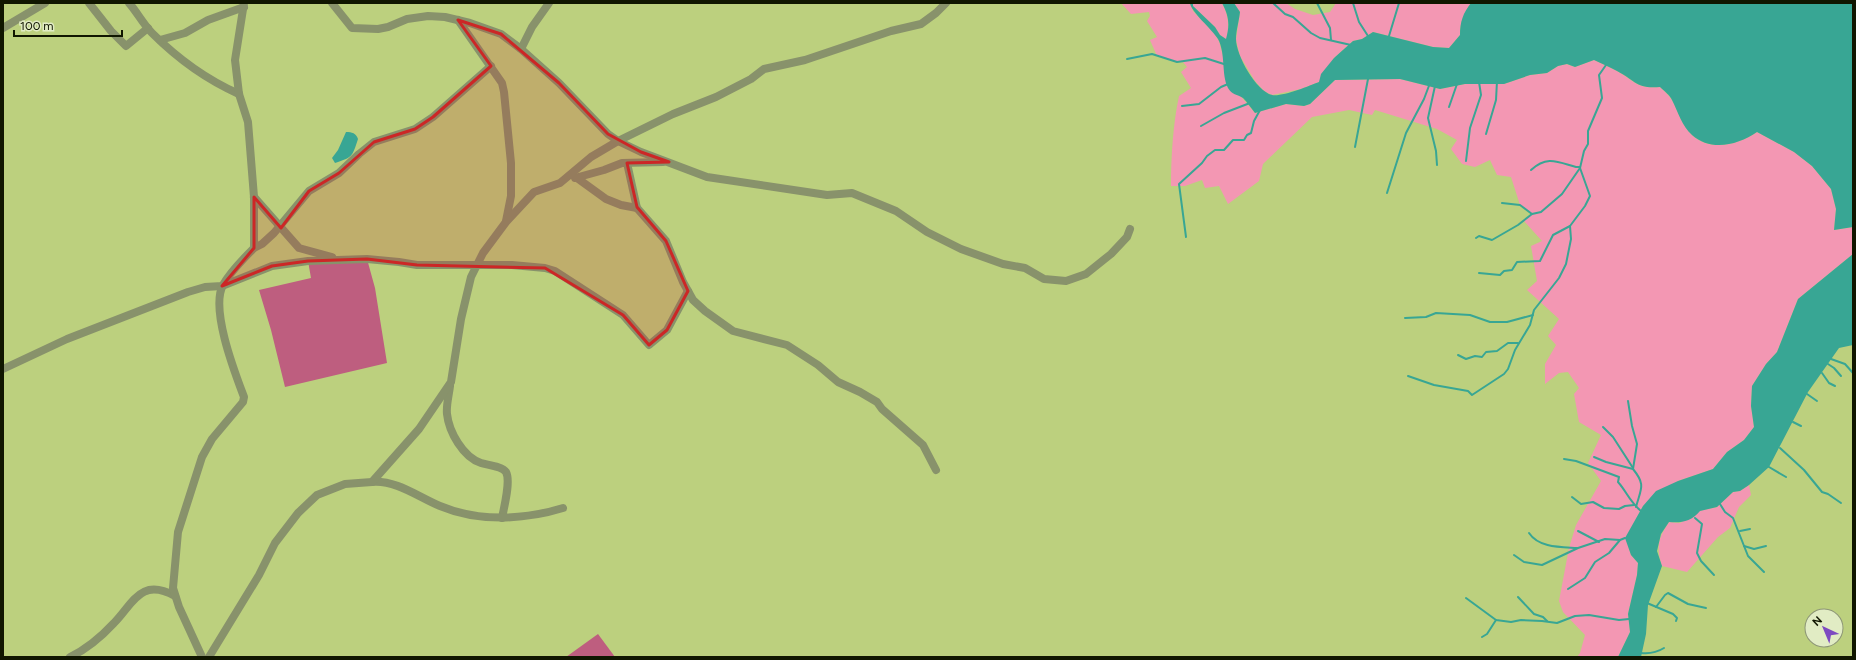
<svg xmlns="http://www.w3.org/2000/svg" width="1856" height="660" viewBox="0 0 1856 660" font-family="Figtree,sans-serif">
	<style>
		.green { fill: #f397b3 }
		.forest { fill: #be5e7f }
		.water { fill: #38a694 }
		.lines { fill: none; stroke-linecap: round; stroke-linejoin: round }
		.stream { stroke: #38a694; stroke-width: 2 }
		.minor { stroke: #88926b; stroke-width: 8 }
		.marked { fill: #cc2726; fill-opacity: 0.2; stroke: #cc2726; stroke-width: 3; stroke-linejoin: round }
	</style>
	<rect width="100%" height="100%" fill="#bcd07e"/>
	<!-- green -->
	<g class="green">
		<path d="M 1121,3 L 1190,3 L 1193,11 L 1214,33 L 1219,41 L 1223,56 L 1226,79 L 1255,113 L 1286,104 L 1304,106 L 1310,104 L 1335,80 L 1400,79 L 1440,89 L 1465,84 L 1504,84 L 1530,75 L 1547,73 L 1558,66 L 1566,64 L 1575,67 L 1594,60 C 1602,64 1610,67 1617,71 C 1635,81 1636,89 1660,87 C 1664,91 1669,95 1672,100 C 1678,111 1682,126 1692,135 C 1710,152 1738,145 1757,132 L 1794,152 L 1812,166 L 1831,189 L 1836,209 L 1834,230 L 1853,227 L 1853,254 L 1798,299 L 1777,352 L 1766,364 L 1752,386 L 1751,406 L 1754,427 L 1744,440 L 1727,452 L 1713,469 L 1678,481 L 1643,506 L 1626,538 L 1631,555 L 1638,563 L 1637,575 L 1628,614 L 1630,632 L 1618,657 L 1577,657 L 1580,653 L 1585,635 L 1563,612 L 1559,601 L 1569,548 L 1576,525 L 1601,481 L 1588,463 L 1601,435 L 1579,422 L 1574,394 L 1579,388 L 1568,372 L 1559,373 L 1545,384 L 1545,364 L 1556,345 L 1548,336 L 1559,319 L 1527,290 L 1537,281 L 1531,246 L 1542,241 L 1524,221 L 1532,214 L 1520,205 L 1511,177 L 1497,175 L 1490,160 L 1475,167 L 1462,164 L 1451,149 L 1457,140 L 1437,129 L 1375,110 L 1372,115 L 1349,110 L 1312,117 L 1263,164 L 1259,181 L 1228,204 L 1219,186 L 1205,188 L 1202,180 L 1185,186 L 1171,186 C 1171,157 1173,124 1179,96 L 1191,88 L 1181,72 L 1187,67 L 1183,62 L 1177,62 L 1157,56 L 1150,40 L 1157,37 L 1147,21 L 1150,16 L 1149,12 L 1131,14 Z"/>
		<path d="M 1193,3 L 1222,3 C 1229,16 1229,25 1227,40 L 1220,35 L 1215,27 L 1193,6 Z"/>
		<path d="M 1234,3 L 1286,3 L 1295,9 L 1313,15 L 1330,12 L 1336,3 L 1471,3 C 1464,13 1460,22 1460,35 L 1449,48 L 1433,47 L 1373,32 L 1362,39 L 1353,41 L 1334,58 L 1319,82 L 1301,89 L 1272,95 L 1264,91 L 1255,81 L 1240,56 L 1236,40 L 1240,12 Z"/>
		<path d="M 1749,485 L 1751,495 L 1739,507 L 1730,528 L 1718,537 L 1687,572 L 1662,566 C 1656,547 1658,538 1669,522 L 1680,523 L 1699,511 L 1717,507 L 1733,492 L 1740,491 Z"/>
	</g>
	<!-- forest -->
	<g class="forest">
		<path d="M 367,259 L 375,288 L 387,363 L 285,387 L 271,330 L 259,290 L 311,278 L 308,261 Z"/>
		<path d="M 598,634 L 615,657 L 566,657 Z"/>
	</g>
	<!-- water -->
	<g class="water">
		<path d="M 1190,3 L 1193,3 L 1193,6 L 1215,27 L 1220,35 L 1226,39 C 1230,25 1229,16 1222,3 L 1234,3 L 1240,12 C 1239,21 1236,31 1236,39 C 1236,55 1256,91 1272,95 C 1282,97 1309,86 1319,82 L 1321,74 L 1334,58 L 1353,41 L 1362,39 L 1373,32 L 1433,47 L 1449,48 L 1460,35 C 1460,22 1463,13 1471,3 L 1853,3 L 1853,227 L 1834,230 L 1836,209 L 1831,189 L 1812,166 L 1794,152 L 1757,132 C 1738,145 1711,152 1692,135 C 1682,126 1678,112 1672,100 C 1670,95 1664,91 1660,87 C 1636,89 1636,81 1617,71 C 1610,67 1602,64 1594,60 L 1575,67 L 1567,64 L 1558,66 L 1547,73 L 1530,75 L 1504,84 L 1465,84 L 1440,89 L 1400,79 L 1335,80 L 1310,104 L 1304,106 L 1286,104 L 1255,113 C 1251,108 1247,102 1243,98 C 1237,94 1232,95 1228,88 C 1221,74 1226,54 1218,39 C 1212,29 1191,12 1190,3 Z"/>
		<path d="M 346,132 C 352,132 356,133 358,139 C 352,157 353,157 335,163 L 332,158 L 338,150 Z"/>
		<path d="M 1853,254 L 1853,345 L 1839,348 L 1808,392 L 1769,467 L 1749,485 L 1740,491 L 1733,492 L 1717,507 L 1700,511 C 1691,522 1681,523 1669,522 L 1661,534 L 1657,551 L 1662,566 L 1648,605 L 1646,634 L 1641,657 L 1618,657 L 1630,632 L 1628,614 L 1637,575 L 1638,563 L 1631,555 L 1625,538 L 1643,506 L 1656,491 L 1678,481 L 1713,469 L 1727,452 L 1744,440 L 1754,427 L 1751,406 L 1752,386 L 1766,364 L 1777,352 L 1798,299 Z"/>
	</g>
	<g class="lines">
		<!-- stream -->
		<g class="stream">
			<path d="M 1273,3 L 1285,14 L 1293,17 L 1311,33 L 1320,38 L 1351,45"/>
			<path d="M 1317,3 L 1330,28 L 1331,40"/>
			<path d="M 1353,3 L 1359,22 L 1368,36"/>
			<path d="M 1389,36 L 1399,3"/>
			<path d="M 1127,59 L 1152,54 L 1177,62 L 1205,58 L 1227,65"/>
			<path d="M 1435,86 L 1428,118 L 1436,151 L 1437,165"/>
			<path d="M 1182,106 L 1199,104 L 1221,87 L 1228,84"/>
			<path d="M 1449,107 L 1457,84"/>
			<path d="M 1201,126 L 1224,113 L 1250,103"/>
			<path d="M 1486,134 L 1496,100 L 1497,81"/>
			<path d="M 1355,147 L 1368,79"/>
			<path d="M 1466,161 L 1470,128 L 1481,95 L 1479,82"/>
			<path d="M 1531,170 C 1547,155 1558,162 1576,167 L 1580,167"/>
			<path d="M 1387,193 L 1406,133 L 1424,99 L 1430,83"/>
			<path d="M 1502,203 L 1520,205 L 1532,214"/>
			<path d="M 1186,237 L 1179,184 L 1202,163 L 1207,156 L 1215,150 L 1224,150 L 1233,140 L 1244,140 L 1247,135 L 1251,133 L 1254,121 L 1260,110"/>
			<path d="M 1476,238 L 1479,236 L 1492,240 L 1518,225 L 1532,214 L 1541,212 L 1562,194 L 1580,168 L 1584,151 L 1588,144 L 1588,131 L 1602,98 L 1599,75 L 1606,65"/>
			<path d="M 1479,273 L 1500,275 L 1504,271 L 1512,270 L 1517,262 L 1540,261 L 1553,235 L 1570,226"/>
			<path d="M 1405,318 L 1426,317 L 1436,313 L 1470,315 L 1490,322 L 1507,322 L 1533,315"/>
			<path d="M 1458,355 L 1466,359 L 1475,356 L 1482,357 L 1486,352 L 1497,351 L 1508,343 L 1518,343"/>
			<path d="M 1831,359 L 1845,364 L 1853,373"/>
			<path d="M 1828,364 L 1834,368 L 1841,376"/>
			<path d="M 1822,373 L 1829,383 L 1835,386"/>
			<path d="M 1408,376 L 1434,385 L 1468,391 L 1472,395 L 1504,374 L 1508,369 L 1515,350 L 1530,325 L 1534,310 L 1559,278 L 1566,264 L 1571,239 L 1570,226 L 1585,206 L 1590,196 L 1580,168"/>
			<path d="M 1807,394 L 1817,401"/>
			<path d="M 1628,401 L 1632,426 L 1637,444 L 1633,469 C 1646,485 1641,488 1636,507"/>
			<path d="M 1793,422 L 1801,426"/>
			<path d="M 1603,427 L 1613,437 L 1633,468"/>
			<path d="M 1780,448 L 1804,470 L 1822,492 L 1828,494 L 1841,503"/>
			<path d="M 1594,457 L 1606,462 L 1633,469"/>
			<path d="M 1564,459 L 1576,461 L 1619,477 L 1618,482 C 1627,492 1629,501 1641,511"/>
			<path d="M 1769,467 L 1786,477"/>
			<path d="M 1572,497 L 1581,504 L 1593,502 L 1604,508 L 1619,509 L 1625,506 L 1634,505"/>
			<path d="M 1720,504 L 1725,512 L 1733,518 L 1748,556 L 1764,572"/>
			<path d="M 1695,518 L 1702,524 L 1697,553 L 1701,561 L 1714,575"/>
			<path d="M 1578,531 L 1599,542"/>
			<path d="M 1740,531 L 1750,529"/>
			<path d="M 1529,533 C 1539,548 1561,547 1577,548"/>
			<path d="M 1744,546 L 1754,549 L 1766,546"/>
			<path d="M 1514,555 L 1524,562 L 1542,565 L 1578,548 L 1605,539 L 1620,540"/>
			<path d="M 1568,589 L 1585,578 L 1595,562 L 1609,553 L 1620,540 L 1625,538"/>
			<path d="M 1518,597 L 1534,614 L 1543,617 L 1547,621"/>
			<path d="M 1466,598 L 1496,620 L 1511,622 L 1521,620 L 1542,621 L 1557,623 L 1575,616 L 1589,615 L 1619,620 L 1629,619"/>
			<path d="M 1647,603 L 1673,614 L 1677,618 L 1676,621"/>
			<path d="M 1656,607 L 1665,595 L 1668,593 L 1688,604 L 1706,608"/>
			<path d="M 1482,637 L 1487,634 L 1496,620"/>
			<path d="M 1641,653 C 1650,654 1656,653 1664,648"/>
		</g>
		<!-- minor -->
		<g class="minor">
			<path d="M 89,3 L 111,31 L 126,46 L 148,28"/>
			<path d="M 129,3 C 137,12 143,24 152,33 C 178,59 205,79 239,94"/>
			<path d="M 332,3 L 352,28 L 378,29 L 388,27 L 407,19 L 428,16 L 445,17 L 470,23 L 501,34 L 521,49 L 559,83 L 608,134 L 618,141 L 641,152 L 707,177 L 827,195 L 852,193 L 896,211 L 927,232 L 961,249 L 1003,264 L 1025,268 L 1044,279 L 1066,281 L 1086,274 L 1111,254 L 1127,237 L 1130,229"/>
			<path d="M 458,20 L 502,83 L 504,92 L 511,163 L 511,196 L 506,221"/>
			<path d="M 3,28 L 45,3"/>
			<path d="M 160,40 L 185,33 L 208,20 L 244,7"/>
			<path d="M 521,49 L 532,27 L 549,3"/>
			<path d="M 627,163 L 637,208"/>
			<path d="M 575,178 L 604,170 L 622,163 L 663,162"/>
			<path d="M 577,178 L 606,199 L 621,205 L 637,208 L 666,241 L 683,282 L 693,300 L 705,311 L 733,331 L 787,345 L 818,365 L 838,382 L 860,392 L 877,402 L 882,409 L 923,445 L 936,470"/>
			<path d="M 254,197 L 299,248 L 332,257"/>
			<path d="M 254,248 L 262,244 L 274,233 L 309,191 L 339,173 L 359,154 L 374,142 L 415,129 L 433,117 L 491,66"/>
			<path d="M 3,369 L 67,339 L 188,292 L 205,287 L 222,286 L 272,266 L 308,261 L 367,259 L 399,262 L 417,265 L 512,265 L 545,268 L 555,271 L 623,315 L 649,345 L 667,330 L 688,291"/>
			<path d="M 450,386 C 449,395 446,405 447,414 C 449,432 463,457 481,463 C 487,465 502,466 506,472 C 511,481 504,507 502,518"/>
			<path d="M 372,482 C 397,480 418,497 440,506 C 478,522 524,520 563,508"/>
			<path d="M 70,657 C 87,649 101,637 114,623 C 133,604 140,577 175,596"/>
			<path d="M 202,657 L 179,607 L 173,588 L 178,532 L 202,457 L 212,439 L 243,402 L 244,397 C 235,373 210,309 223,285 C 230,272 243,259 254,248 L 254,197 L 248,122 L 239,94 L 235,60 L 244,3"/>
			<path d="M 209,657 L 259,575 L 275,543 L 298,513 L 317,495 L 345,484 L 372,482 L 419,429 L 451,382 L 461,319 L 471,277 L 483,253 L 506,222 L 534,192 L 560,183 L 591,157 L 618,141 L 673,114 L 716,97 L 751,79 L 764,69 L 805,60 L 891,31 L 921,24 L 936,13 L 946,3"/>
		</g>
	</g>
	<!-- marked area -->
	<path class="marked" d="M 458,20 L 501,34 L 559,83 L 608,134 L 641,152 L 669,162 L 627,163 L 637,207 L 666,241 L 688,291 L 667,330 L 649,345 L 623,315 L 545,268 L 417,265 L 367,259 L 308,261 L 272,266 L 222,286 L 254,248 L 254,197 L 281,228 L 309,191 L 339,173 L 374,142 L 415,129 L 433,117 L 491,66 Z"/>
	<!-- border -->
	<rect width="1856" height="660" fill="none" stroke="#101600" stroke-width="8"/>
	<!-- north arrow -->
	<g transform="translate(1824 628) rotate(316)"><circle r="19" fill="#e1ecc4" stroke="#8d9676"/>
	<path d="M0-3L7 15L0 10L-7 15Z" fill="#7d4ac1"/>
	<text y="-6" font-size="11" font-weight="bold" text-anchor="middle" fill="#101600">N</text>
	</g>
	<!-- scale -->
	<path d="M14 30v6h108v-6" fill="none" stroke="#101600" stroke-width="2"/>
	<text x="20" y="30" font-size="12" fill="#101600" stroke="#e1ecc4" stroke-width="3" paint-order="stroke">100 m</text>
</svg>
